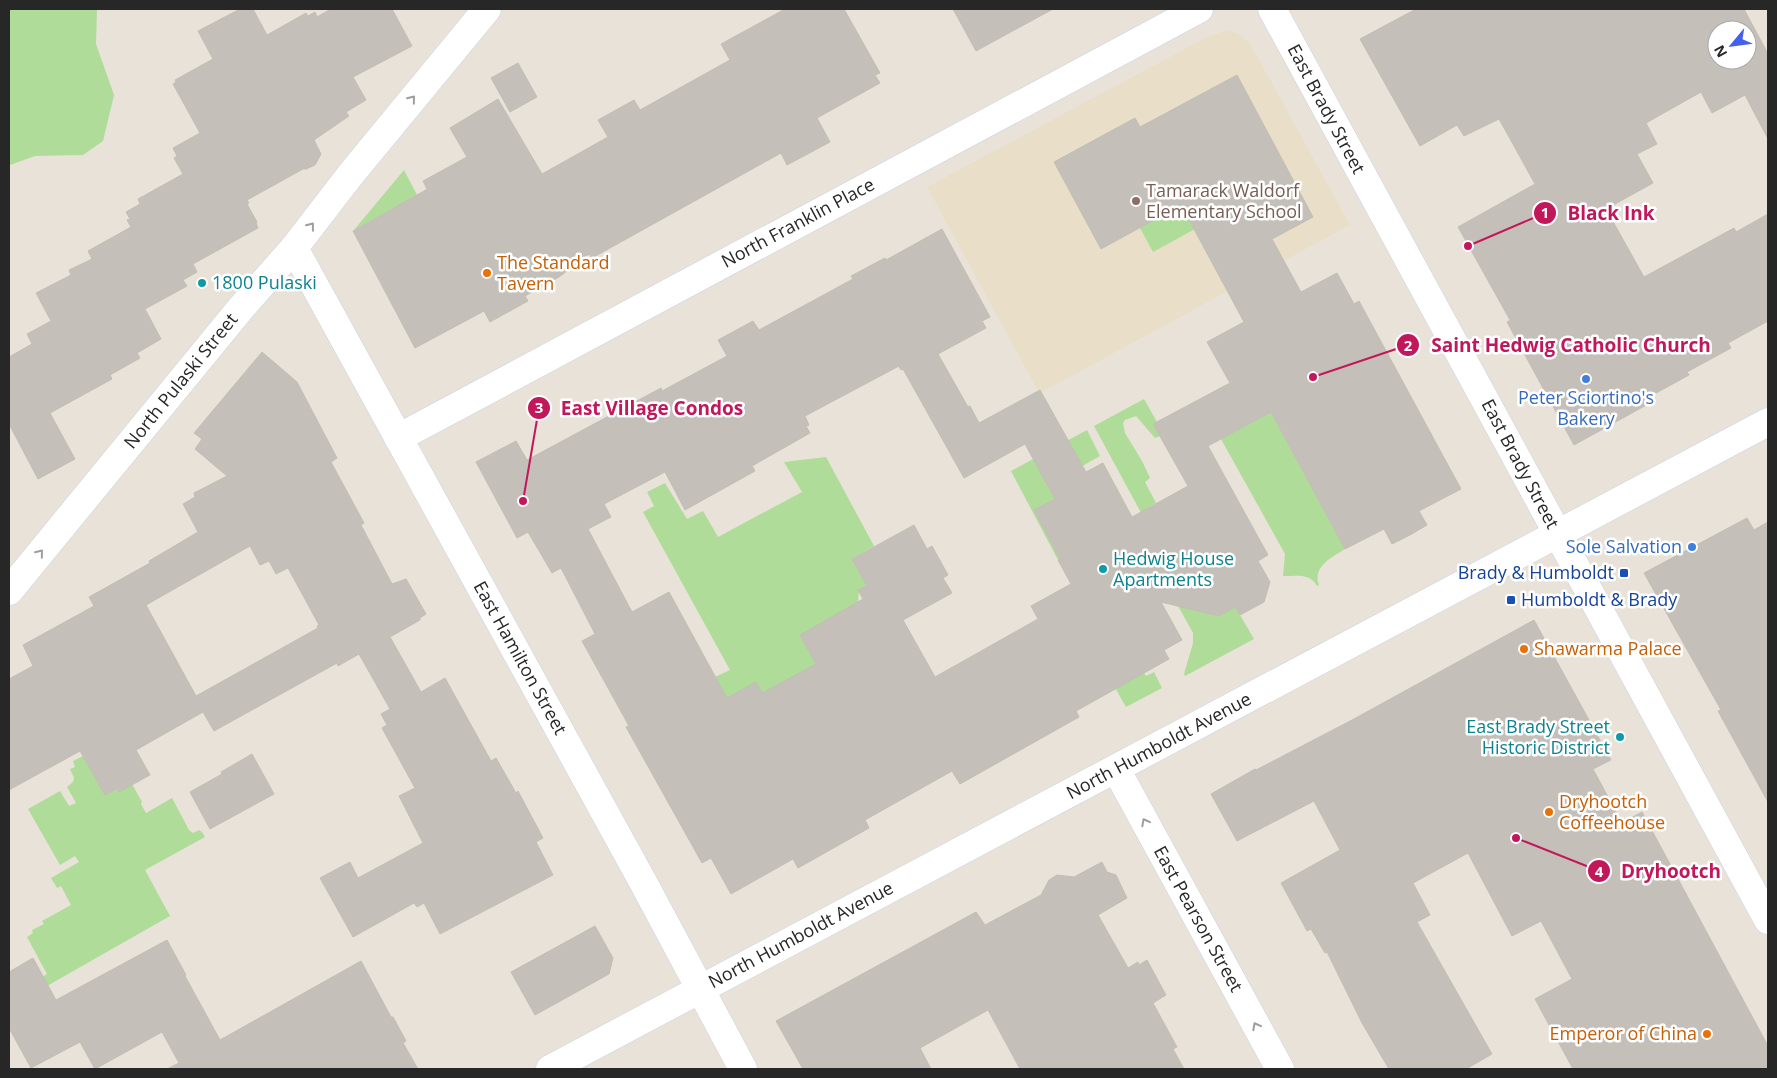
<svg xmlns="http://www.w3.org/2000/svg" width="1777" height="1078" viewBox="0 0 1777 1078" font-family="'Open Sans',sans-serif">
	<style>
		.education { fill: #e9dfc9 }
		.green { fill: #afdc99 }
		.building { fill: #c4bfb9; stroke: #c3beb3; fill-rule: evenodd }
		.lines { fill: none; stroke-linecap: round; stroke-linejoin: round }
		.street-casing { stroke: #cfd1df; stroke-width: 29 }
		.secondary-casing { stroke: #cfd1df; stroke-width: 29 }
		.street { stroke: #fff; stroke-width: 28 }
		.secondary { stroke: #fff; stroke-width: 28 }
		.oneway { stroke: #9e9e9e }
		.education-dot { fill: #8d6e63; stroke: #fff; stroke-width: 2 }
		.food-dot { fill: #e8710a; stroke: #fff; stroke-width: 2 }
		.culture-dot { fill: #0f9aa8; stroke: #fff; stroke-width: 2 }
		.shop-dot { fill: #3f7fe0; stroke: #fff; stroke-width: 2 }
		.transit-dot { fill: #1a4fb4; stroke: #fff; stroke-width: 2 }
		.labels { text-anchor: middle; stroke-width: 5; stroke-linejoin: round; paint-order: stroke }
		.street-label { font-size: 18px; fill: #272727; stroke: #fff }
		.education-label { font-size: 18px; fill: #785e54; stroke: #fff; text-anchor: start }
		.food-label { font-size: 18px; fill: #c56008; stroke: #fff; text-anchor: start }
		.culture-label { font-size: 18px; fill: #0d838f; stroke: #fff; text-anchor: start }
		.shop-label { font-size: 18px; fill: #366cbe; stroke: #fff }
		.transit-label { font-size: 18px; fill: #164399; stroke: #fff; text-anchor: end }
		.leader { fill: none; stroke: #c2185b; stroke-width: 2 }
		.callout-dot { fill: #c2185b; stroke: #fff; stroke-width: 2 }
		.mark-label { font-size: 15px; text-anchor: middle; font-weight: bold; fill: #fff }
		.callout-label { font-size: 19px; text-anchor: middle; font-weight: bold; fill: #c2185b; stroke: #fff; stroke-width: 5; stroke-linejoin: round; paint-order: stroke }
	</style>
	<rect width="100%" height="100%" fill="#e9e2d9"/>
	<!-- education -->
	<path class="education" d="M 1227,30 L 1239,34 L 1251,45 L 1350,225 L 1042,392 L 1040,390 L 1038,391 L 927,187 L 1209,36 Z"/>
	<!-- green -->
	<g class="green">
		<path d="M 9,9 L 97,9 L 96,44 L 114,95 L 103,141 L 83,155 L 35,156 L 10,165 L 9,168 Z"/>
		<path d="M 404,170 L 417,195 L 354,230 Z"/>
		<path d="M 1173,189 L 1195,229 L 1153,252 L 1140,228 Z"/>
		<path d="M 1144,399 L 1157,422 L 1153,424 L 1160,436 L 1155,438 L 1136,416 L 1125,420 L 1123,423 L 1125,433 L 1142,461 L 1150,478 L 1145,482 L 1156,503 L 1148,508 L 1233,603 L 1254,639 L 1185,676 L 1184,674 L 1193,643 L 1193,633 L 1138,533 L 1145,520 L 1094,426 Z"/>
		<path d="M 1271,412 L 1345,549 C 1332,557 1312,567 1319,585 L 1317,586 C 1310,573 1297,576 1283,576 L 1285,554 L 1221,439 Z"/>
		<path d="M 1087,430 L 1100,456 L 1070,473 L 1077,487 L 1034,510 L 1060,559 L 1058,560 L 1011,471 Z"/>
		<path d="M 826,457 L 874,546 L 852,559 L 867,586 L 859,590 L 858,603 L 832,674 L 751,740 L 715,677 L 730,670 L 643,512 L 654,506 L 647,492 L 665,483 L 687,519 L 703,511 L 718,537 L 802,492 L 784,462 Z"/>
		<path d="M 1100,661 L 1139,664 L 1146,676 L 1154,672 L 1162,688 L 1126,707 Z"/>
		<path d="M 83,756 L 105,795 L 118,788 L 119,791 L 132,784 L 142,802 L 141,804 L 146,813 L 172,798 L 189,830 L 193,833 L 199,830 L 202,832 L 205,837 L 145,870 L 170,916 L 47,986 L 40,978 L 47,974 L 27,937 L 33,933 L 32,930 L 44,924 L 42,921 L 71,905 L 61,886 L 57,888 L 51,878 L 79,862 L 75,856 L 60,865 L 28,809 L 60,791 L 69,806 L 76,803 L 67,787 L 73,782 L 74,778 L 70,769 L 75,767 L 73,761 Z"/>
	</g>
	<!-- building -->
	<g class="building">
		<path d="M 240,9 L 253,9 L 267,35 L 306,13 L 308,16 L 315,12 L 317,17 L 331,9 L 392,9 L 412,46 L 353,77 L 366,100 L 346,112 L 349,116 L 314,140 L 321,154 L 315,165 L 306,169 L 303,169 L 247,200 L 249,203 L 247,204 L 257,222 L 256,223 L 258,228 L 193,264 L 197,272 L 183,280 L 187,286 L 145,309 L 161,339 L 137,353 L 140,358 L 110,375 L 112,379 L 50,413 L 75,459 L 38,479 L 9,424 L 9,357 L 32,344 L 27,334 L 51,321 L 36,293 L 71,275 L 69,270 L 92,259 L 88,251 L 131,227 L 127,220 L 130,219 L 126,212 L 140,204 L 138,199 L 183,174 L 174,158 L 177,156 L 173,148 L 200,133 L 173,84 L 176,82 L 175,80 L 213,59 L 198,31 Z"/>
		<path d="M 785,9 L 844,9 L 880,73 L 875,75 L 880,83 L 817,118 L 830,142 L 787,165 L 781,153 L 592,258 L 589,254 L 559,277 L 525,296 L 528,301 L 490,322 L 484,311 L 415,348 L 353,231 L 424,191 L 427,189 L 423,181 L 467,157 L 450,128 L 498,99 L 542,174 L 608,137 L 598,120 L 634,100 L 640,110 L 730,60 L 721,44 Z"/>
		<path d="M 953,9 L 1053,9 L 976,51 Z"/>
		<path d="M 1416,9 L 1744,9 L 1768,54 L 1768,139 L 1745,95 L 1712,113 L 1701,92 L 1646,123 L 1657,144 L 1637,154 L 1653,183 L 1606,209 L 1644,277 L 1734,228 L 1736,232 L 1768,214 L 1768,321 L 1728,343 L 1731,348 L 1687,372 L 1689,375 L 1647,398 L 1650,403 L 1574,445 L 1507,322 L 1510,320 L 1458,227 L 1535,184 L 1499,119 L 1464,136 L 1457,125 L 1420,146 L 1360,39 ZM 1717,30 L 1747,30 L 1747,60 L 1717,60 Z"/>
		<path d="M 518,63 L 537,97 L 510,112 L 491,78 Z"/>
		<path d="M 1237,75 L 1313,217 L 1272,239 L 1301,292 L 1337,273 L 1354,304 L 1359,301 L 1461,489 L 1419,511 L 1427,525 L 1410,535 L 1392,544 L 1384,529 L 1345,549 L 1271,412 L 1208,446 L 1268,555 L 1258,561 L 1270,582 L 1264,602 L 1240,615 L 1235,607 L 1219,616 L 1161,602 L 1182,640 L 1164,650 L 1169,659 L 1076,711 L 1079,717 L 960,784 L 952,771 L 865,820 L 869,828 L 798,868 L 793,859 L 731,894 L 711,858 L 702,863 L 626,727 L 629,726 L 582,641 L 595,634 L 561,568 L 552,573 L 528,532 L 517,538 L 476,462 L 516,441 L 527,460 L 661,388 L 662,391 L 727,356 L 718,340 L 753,321 L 759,330 L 853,279 L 851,276 L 885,258 L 886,260 L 942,229 L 990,317 L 982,321 L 986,328 L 938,354 L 968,407 L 970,406 L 979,423 L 1040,390 L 1086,472 L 1103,463 L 1132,517 L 1188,486 L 1153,424 L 1230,383 L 1207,342 L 1244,322 L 1181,205 L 1101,249 L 1054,162 L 1135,118 L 1140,127 ZM 899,366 L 901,370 L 903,369 L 964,478 L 1025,444 L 1055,499 L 1034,510 L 1060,559 L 1058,560 L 1071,584 L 1031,606 L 1038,619 L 935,677 L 903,620 L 952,593 L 943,578 L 948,575 L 932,546 L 927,549 L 914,525 L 852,559 L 867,586 L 858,590 L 863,599 L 800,635 L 816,664 L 762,693 L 756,682 L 727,698 L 669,592 L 632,612 L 588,529 L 611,517 L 604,504 L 665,472 L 685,510 L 755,471 L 752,466 L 810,433 L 806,426 L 809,425 L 805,416 Z"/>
		<path d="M 262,352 L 297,382 L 337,458 L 331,462 L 364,523 L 361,525 L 392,584 L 406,579 L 426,614 L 420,618 L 420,620 L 390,637 L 421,692 L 445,678 L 491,761 L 496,758 L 516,793 L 518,791 L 543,838 L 536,842 L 553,875 L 440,934 L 424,903 L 417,907 L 414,903 L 353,937 L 320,878 L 350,862 L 358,878 L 423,843 L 399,796 L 415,788 L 382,728 L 387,725 L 381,714 L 390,709 L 359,654 L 338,666 L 337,663 L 214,731 L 203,712 L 136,750 L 150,775 L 119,792 L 118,788 L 105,795 L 80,751 L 9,790 L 9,679 L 33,666 L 23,645 L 94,606 L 89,597 L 150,563 L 149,561 L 198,532 L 183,504 L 195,497 L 194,493 L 227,476 L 195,449 L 202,439 L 194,433 ZM 250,546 L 260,565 L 269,561 L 276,574 L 288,568 L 319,625 L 317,626 L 318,628 L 196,696 L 146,605 Z"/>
		<path d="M 1747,518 L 1754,530 L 1768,522 L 1768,802 L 1718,711 L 1721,710 L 1644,573 Z"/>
		<path d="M 1534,620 L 1611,760 L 1593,769 L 1622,823 L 1642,812 L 1768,1046 L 1768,1069 L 1573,1069 L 1535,999 L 1572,979 L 1541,921 L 1512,936 L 1468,853 L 1413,883 L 1430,915 L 1417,922 L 1492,1054 L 1466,1069 L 1389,1069 L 1362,1023 L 1327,952 L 1325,953 L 1311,929 L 1307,931 L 1281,883 L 1340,850 L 1314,801 L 1237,841 L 1211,794 L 1255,769 L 1256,770 L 1352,720 Z"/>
		<path d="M 252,754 L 274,794 L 210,829 L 190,792 L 222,774 L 221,772 Z"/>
		<path d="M 1102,862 L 1107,872 L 1116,875 L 1127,898 L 1098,915 L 1128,968 L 1138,962 L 1139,965 L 1147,960 L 1166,995 L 1153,1003 L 1177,1047 L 1173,1049 L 1184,1069 L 1020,1069 L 988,1010 L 920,1048 L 931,1069 L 803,1069 L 776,1021 L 976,912 L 985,925 L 1041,895 L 1049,880 L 1057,875 L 1074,877 Z"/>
		<path d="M 595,926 L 613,958 L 609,974 L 535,1015 L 511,972 Z"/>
		<path d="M 167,940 L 186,975 L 185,976 L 220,1040 L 361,961 L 391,1017 L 393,1017 L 406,1041 L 403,1043 L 418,1069 L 167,1069 L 179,1063 L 162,1032 L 95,1069 L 80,1042 L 31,1068 L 9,1028 L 9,972 L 33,958 L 56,1000 Z"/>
	</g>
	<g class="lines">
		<!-- street casing -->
		<g class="street-casing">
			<g id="street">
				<path d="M 294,248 L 643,882 L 743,1069"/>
				<path d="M 398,438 L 1199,9"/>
				<path d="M 9,591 L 241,308 L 294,248 L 351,174 L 487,9"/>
				<path d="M 1116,769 L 1280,1069"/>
			</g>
		</g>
		<!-- secondary casing -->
		<g class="secondary-casing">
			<g id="secondary">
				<path d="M 1272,9 L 1768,920"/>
				<path d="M 550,1069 L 1768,422"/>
			</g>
		</g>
		<!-- street -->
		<use href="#street" class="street"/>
		<!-- secondary -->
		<use href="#secondary" class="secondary"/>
	</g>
	<!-- one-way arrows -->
	<defs><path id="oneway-chevron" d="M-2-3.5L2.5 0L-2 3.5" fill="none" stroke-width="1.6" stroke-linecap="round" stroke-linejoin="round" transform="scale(1.25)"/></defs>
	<g class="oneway">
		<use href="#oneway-chevron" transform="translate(412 99) rotate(-51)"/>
		<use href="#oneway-chevron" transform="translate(311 226) rotate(-52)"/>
		<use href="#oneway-chevron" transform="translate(40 553) rotate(-51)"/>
		<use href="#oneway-chevron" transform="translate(1145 822) rotate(-118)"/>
		<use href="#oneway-chevron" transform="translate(1256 1026) rotate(-118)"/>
	</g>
	<!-- markers -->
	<circle class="education-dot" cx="1136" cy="201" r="5"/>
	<g class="food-dot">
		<circle cx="487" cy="273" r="5"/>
		<circle cx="1524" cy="649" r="5"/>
		<circle cx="1549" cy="812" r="5"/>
		<circle cx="1707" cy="1034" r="5"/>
	</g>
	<g class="culture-dot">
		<circle cx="202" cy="283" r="5"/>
		<circle cx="1103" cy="569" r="5"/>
		<circle cx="1620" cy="737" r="5"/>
	</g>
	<g class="shop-dot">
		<circle cx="1586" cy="379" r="5"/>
		<circle cx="1692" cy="547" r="5"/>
	</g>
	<g class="transit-dot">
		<rect x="1619" y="568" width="10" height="10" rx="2.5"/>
		<rect x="1506" y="595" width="10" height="10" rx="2.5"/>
	</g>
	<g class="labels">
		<!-- street labels -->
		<g class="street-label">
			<text transform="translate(1326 109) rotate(62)" y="6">East Brady Street</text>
			<text transform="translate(798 223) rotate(-28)" y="6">North Franklin Place</text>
			<text transform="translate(181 381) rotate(-51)" y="6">North Pulaski Street</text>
			<text transform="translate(1520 464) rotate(62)" y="6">East Brady Street</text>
			<text transform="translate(520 658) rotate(61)" y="6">East Hamilton Street</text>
			<text transform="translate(1159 746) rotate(-28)" y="6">North Humboldt Avenue</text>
			<text transform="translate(1198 919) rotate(61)" y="6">East Pearson Street</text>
			<text transform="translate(801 935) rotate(-28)" y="6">North Humboldt Avenue</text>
		</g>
		<!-- education labels -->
		<g class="education-label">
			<text x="1146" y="197">Tamarack Waldorf<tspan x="1146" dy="21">Elementary School</tspan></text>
		</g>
		<!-- food labels -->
		<g class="food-label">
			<text x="497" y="269">The Standard<tspan x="497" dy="21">Tavern</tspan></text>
			<text x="1534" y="655">Shawarma Palace</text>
			<text x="1559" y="808">Dryhootch<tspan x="1559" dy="21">Coffeehouse</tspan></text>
			<text x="1697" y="1040" text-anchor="end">Emperor of China</text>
		</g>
		<!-- culture labels -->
		<g class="culture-label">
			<text x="212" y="289">1800 Pulaski</text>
			<text x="1113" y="565">Hedwig House<tspan x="1113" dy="21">Apartments</tspan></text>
			<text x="1610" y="733" text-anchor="end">East Brady Street<tspan x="1610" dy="21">Historic District</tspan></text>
		</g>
		<!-- shop labels -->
		<g class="shop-label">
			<text x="1586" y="404">Peter Sciortino's<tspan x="1586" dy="21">Bakery</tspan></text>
			<text x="1682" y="553" text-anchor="end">Sole Salvation</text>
		</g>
		<!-- transit labels -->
		<g class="transit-label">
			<text x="1614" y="579">Brady &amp; Humboldt</text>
			<text x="1521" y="606" text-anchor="start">Humboldt &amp; Brady</text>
		</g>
	</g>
	<!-- callouts -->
	<path class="leader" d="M1468 246L1545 213M1313 377L1408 345M523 501L539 408M1516 838L1599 871"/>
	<g class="callout-dot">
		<circle cx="1468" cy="246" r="5"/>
		<circle cx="1313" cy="377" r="5"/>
		<circle cx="523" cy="501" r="5"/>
		<circle cx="1516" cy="838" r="5"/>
		<circle cx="1545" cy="213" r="12"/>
		<circle cx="1408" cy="345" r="12"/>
		<circle cx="539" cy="408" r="12"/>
		<circle cx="1599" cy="871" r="12"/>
	</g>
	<g class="mark-label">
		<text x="1545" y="218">1</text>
		<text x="1408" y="351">2</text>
		<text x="539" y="413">3</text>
		<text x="1599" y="877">4</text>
	</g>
	<g class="callout-label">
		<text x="1611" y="220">Black Ink</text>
		<text x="1571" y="352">Saint Hedwig Catholic Church</text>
		<text x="652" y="415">East Village Condos</text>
		<text x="1671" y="878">Dryhootch</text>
	</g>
	<!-- border -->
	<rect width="1777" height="1078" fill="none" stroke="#272727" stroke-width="20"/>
	<!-- north arrow -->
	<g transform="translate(1732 45) rotate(241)"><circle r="24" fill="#ffffff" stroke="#a9a9a9"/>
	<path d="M0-4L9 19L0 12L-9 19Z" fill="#4361eb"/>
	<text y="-8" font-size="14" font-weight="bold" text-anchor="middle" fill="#272727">N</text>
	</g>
</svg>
